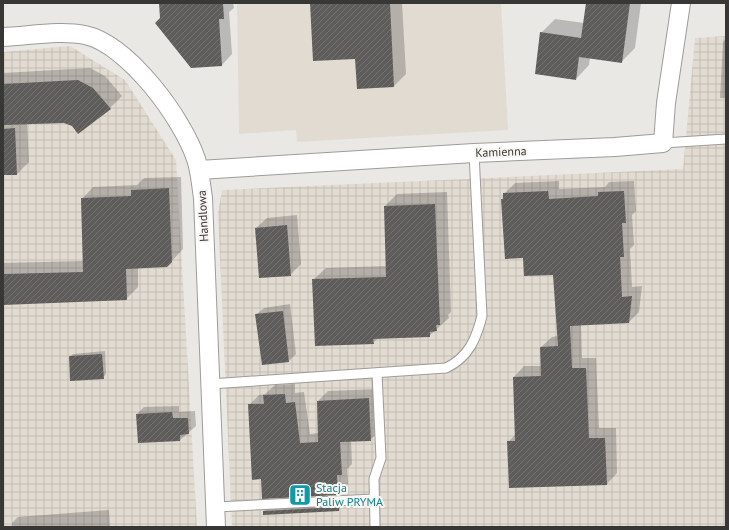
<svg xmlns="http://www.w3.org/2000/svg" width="729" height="530" viewBox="0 0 729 530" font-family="'PT Sans',sans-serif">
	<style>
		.built { fill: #e2dbd2 }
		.industrial { fill: url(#industrial-grid) }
		.shadow { fill: #0003 }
		.building { fill: url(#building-hatch) }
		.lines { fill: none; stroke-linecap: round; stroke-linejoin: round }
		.service-casing { stroke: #9e9c99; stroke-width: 11 }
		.minor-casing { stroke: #9e9c99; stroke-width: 20 }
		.service { stroke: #fff; stroke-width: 9 }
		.minor { stroke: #fff; stroke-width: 18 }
		.labels { text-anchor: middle; stroke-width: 4; stroke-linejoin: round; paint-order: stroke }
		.street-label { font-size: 12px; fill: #373735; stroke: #f8f5f2 }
		.culture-label { font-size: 12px; fill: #0d838f; stroke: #f8f5f2; text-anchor: start }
	</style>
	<defs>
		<pattern id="industrial-grid" width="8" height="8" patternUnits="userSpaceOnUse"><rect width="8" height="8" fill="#e2dbd2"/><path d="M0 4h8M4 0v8" fill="none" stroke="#c2bdb5"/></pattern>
		<pattern id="building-hatch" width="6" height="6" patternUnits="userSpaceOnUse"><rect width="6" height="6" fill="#5f5d5b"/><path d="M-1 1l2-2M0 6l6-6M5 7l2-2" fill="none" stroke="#737170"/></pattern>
	</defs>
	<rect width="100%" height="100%" fill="#eae8e5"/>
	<!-- built -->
	<path class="built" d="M 237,3 L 501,3 L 508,130 L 297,142 L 296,130 L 239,134 Z"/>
	<!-- industrial -->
	<g class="industrial">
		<path d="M 726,36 L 726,527 L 232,527 L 218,213 L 222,190 L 683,169 L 695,38 Z"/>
		<path d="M 70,46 L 125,80 L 176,160 L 197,527 L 3,527 L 3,52 Z"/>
	</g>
	<!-- shadow -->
	<g class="shadow">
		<path d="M 160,3 L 233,3 L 234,8 L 229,12 L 232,54 L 222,65 L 161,18 Z"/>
		<path d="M 311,3 L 402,3 L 406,74 L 394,86 L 358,88 L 356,58 Z"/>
		<path d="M 587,3 L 641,3 L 635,48 L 622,61 L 590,57 L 589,65 L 576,79 L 541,33 L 555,19 L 584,23 Z"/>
		<path d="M 726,38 L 726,98 L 720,98 L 723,42 Z"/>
		<path d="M 90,68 L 105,76 L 122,96 L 110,108 L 73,125 L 64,122 L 27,123 L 29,162 L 17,174 L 3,175 L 3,73 Z"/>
		<path d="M 181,177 L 183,249 L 167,266 L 138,268 L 138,287 L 126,299 L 3,304 L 3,263 L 84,261 L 82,199 L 93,187 L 137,185 L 144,178 Z"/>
		<path d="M 559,181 L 559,189 L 605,187 L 609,182 L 634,181 L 636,211 L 632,215 L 634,245 L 630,249 L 632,287 L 642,286 L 639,312 L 629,322 L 581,324 L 582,358 L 596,358 L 599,428 L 616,428 L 617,473 L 607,484 L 508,442 L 516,434 L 514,377 L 524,366 L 542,366 L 541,347 L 552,337 L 558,336 L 554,274 L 524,257 L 502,199 L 504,194 L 515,183 Z"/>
		<path d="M 447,192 L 451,312 L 448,315 L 449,318 L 429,336 L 378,338 L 373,343 L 313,280 L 326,268 L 387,266 L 385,206 L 397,194 Z"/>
		<path d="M 297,215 L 301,264 L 290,275 L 256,228 L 267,218 Z"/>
		<path d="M 290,304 L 296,354 L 289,361 L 263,364 L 256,315 L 264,308 Z"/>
		<path d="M 105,351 L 106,374 L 103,378 L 70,357 L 73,354 Z"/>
		<path d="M 295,384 L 295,393 L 304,392 L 310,434 L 319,433 L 318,401 L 328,391 L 378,389 L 380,430 L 370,440 L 351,441 L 352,464 L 347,469 L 348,484 L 338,494 L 262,478 L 249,405 L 259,395 L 265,394 L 275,385 Z"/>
		<path d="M 179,406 L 179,412 L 195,411 L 196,426 L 180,440 L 137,414 L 144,407 Z"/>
		<path d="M 342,504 L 339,510 L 264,511 L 267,508 Z"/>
		<path d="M 109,510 L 110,527 L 12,527 L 12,523 L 18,517 Z"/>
	</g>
	<!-- building -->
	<g class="building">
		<path d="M 159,3 L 223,3 L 224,19 L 219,19 L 222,66 L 191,68 L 155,23 L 160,18 Z"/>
		<path d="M 310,3 L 390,3 L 394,87 L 357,89 L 355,59 L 313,61 Z"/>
		<path d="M 586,3 L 630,3 L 622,63 L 579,57 L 576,80 L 535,74 L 540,32 L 581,38 Z"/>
		<path d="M 78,80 L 93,88 L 111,109 L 78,134 L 72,126 L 64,123 L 3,125 L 3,84 Z"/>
		<path d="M 15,128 L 17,175 L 3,175 L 3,129 Z"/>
		<path d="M 169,188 L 172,262 L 167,267 L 126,269 L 127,300 L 3,305 L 3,274 L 83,272 L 81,198 L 131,196 L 131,190 Z"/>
		<path d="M 548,191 L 549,199 L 598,196 L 598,192 L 624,191 L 626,223 L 622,223 L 624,257 L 620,257 L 622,297 L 632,296 L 629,323 L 570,326 L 572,368 L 586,368 L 589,438 L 605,438 L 607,485 L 509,488 L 507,441 L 515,441 L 513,377 L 541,376 L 540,347 L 558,346 L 553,275 L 524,276 L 523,258 L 505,259 L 501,199 L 503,199 L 503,193 Z"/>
		<path d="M 435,204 L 440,325 L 436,325 L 437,331 L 430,332 L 430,337 L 373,339 L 374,344 L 315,346 L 312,279 L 386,277 L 384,206 Z"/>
		<path d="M 287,225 L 291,276 L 259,278 L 255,228 Z"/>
		<path d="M 283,311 L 289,362 L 262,365 L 255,314 Z"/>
		<path d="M 102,354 L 104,379 L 70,381 L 69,356 Z"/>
		<path d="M 285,394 L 286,403 L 295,402 L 300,443 L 318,442 L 317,401 L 369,398 L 371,441 L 340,442 L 342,475 L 337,475 L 338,495 L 262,499 L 261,479 L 252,480 L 248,404 L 264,404 L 263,395 Z"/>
		<path d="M 172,412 L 173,418 L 188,418 L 189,434 L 180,435 L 180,441 L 138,443 L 136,414 Z"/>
		<path d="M 339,507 L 339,511 L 263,515 L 263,511 Z"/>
	</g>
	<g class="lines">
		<!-- service casing -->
		<g class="service-casing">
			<g id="service">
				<path d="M 663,143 L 726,139"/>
				<path d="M 210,384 L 446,368 C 469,357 476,339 482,316 L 474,153"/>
				<path d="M 216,507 L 374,499"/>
				<path d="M 375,527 L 374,479 L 381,458 L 377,373"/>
			</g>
		</g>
		<!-- minor casing -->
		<g class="minor-casing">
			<g id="minor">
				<path d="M 3,37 C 29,36 59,30 85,35 C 128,44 183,119 196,159 C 200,171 201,185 203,198 L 216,527"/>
				<path d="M 199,170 L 474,153 L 615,147 L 663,143 L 666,103 L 681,3"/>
			</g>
		</g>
		<!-- service -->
		<use href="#service" class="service"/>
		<!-- minor -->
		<use href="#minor" class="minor"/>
	</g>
	<!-- icons -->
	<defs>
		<g id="building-square" transform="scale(1.15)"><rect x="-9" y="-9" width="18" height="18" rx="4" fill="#0f9aa8" stroke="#f8f5f2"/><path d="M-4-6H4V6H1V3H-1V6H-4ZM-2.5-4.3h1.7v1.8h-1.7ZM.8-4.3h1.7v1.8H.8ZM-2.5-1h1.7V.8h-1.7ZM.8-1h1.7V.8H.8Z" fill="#fff"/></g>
	</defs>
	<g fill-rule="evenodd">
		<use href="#building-square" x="300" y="495"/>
	</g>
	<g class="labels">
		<!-- street labels -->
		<g class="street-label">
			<text transform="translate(501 152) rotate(-2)" y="4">Kamienna</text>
			<text transform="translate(203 216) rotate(-93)" y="4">Handlowa</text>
		</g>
		<!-- culture labels -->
		<g class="culture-label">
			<text x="316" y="492">Stacja<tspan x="316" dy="14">Paliw PRYMA</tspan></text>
		</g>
	</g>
	<!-- border -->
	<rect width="729" height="530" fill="none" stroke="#373735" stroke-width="8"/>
</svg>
